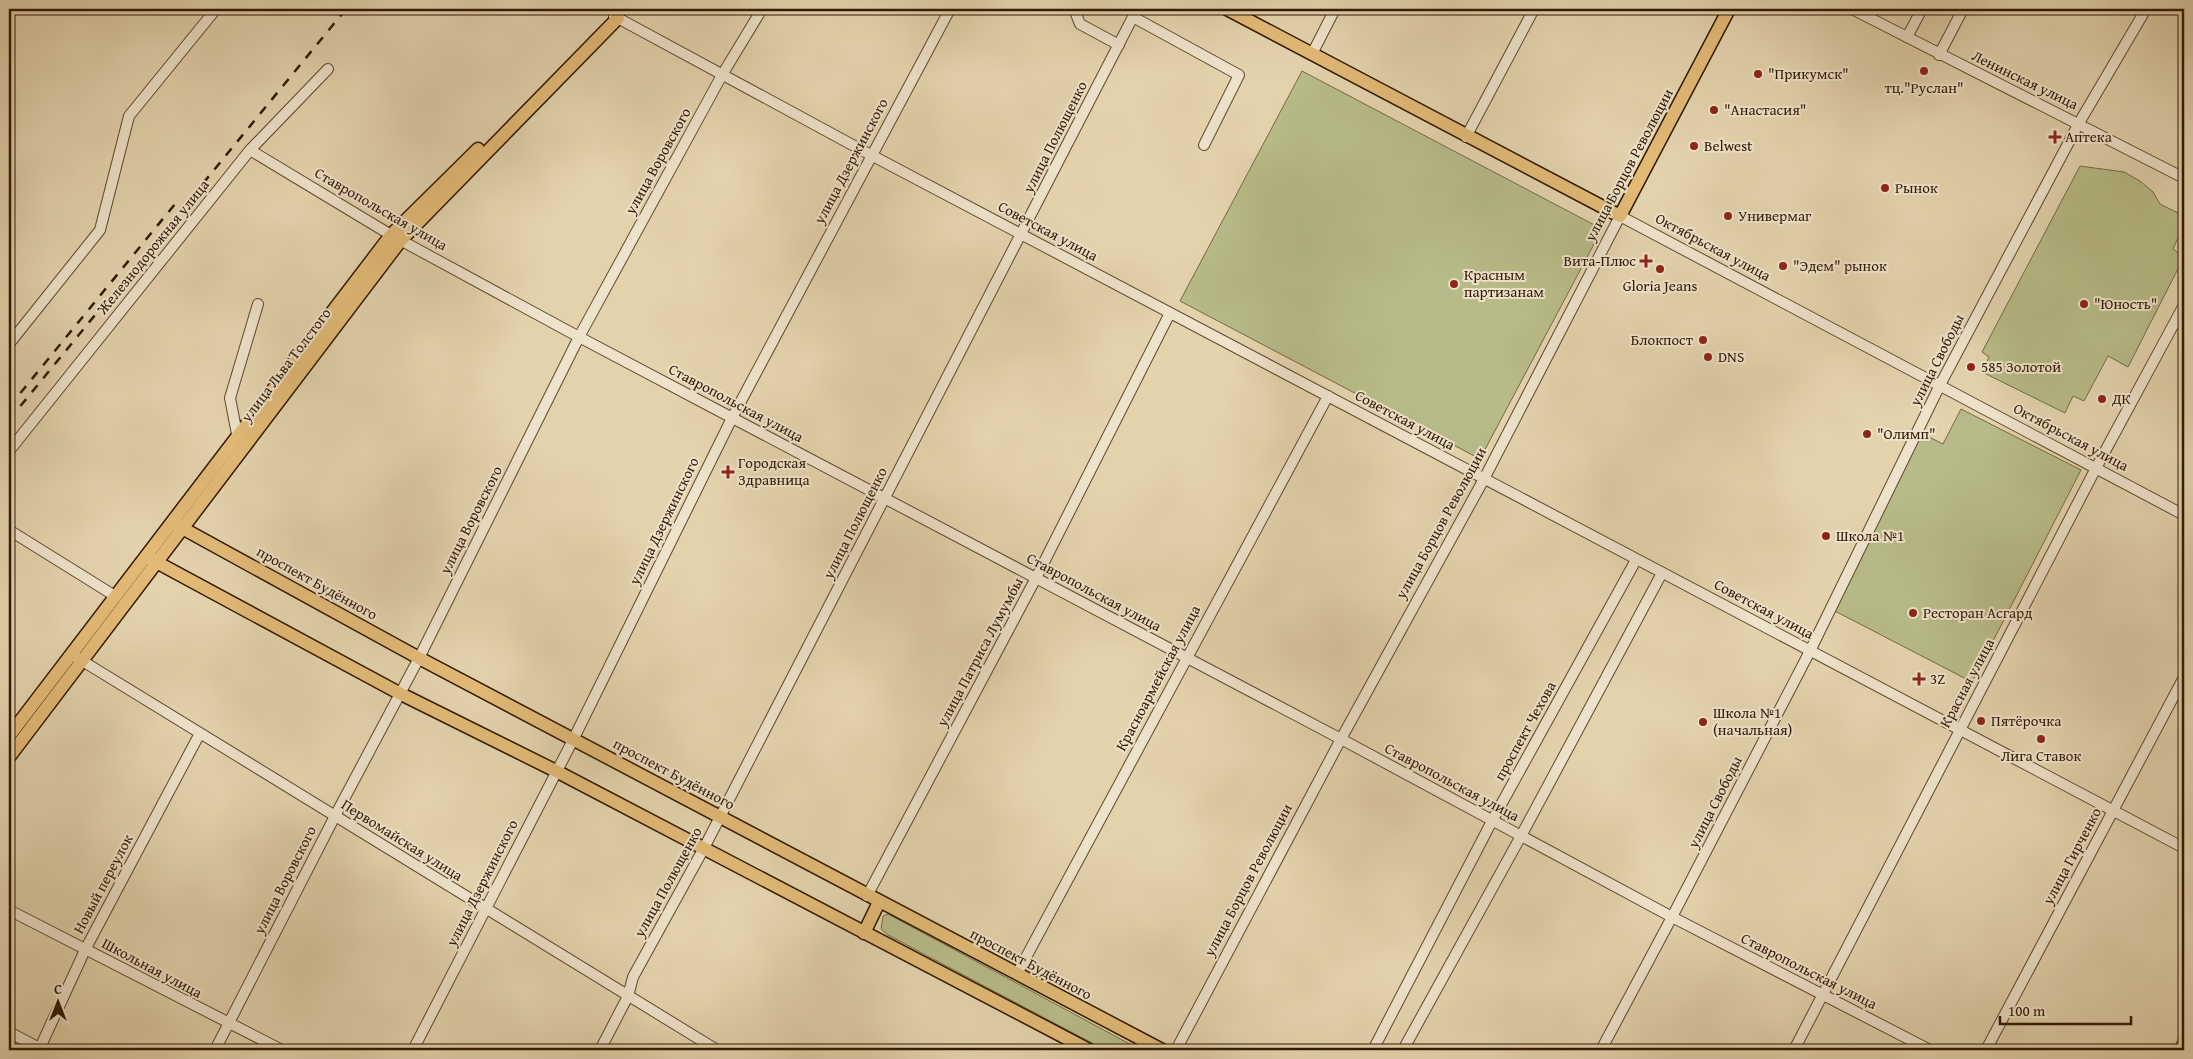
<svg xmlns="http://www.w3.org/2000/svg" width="2193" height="1059" viewBox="0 0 2193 1059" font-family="'Gentium Book Plus',serif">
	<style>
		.green { fill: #b7bb87; stroke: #746a45 }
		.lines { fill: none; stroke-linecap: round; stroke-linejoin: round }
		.minor-casing { stroke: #5e472e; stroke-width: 12 }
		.major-casing { stroke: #321803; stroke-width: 15 }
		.minor { stroke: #ede2ca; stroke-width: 10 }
		.major { stroke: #e2ba76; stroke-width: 12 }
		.rail { stroke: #321803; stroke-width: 2.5; stroke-dasharray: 9 9; stroke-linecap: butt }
		.poi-dot { fill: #8f2418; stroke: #ede2ca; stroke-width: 2 }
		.labels { text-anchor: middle; stroke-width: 4; stroke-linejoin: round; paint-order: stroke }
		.poi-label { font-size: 15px; fill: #321803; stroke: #ede2ca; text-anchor: start }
		.street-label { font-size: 15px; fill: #321803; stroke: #ede2ca }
	</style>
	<rect width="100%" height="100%" fill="#e3d3ad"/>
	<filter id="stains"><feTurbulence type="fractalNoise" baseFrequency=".004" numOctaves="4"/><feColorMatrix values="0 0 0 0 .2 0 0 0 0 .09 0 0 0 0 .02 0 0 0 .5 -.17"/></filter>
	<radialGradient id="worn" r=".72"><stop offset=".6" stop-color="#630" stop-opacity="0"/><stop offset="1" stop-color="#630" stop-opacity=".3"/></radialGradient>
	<!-- green -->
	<g class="green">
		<path d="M 1302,71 L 1602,229 L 1480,459 L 1180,301 Z"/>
		<path d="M 2080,166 L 2124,172 L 2140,181 L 2153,192 L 2160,204 L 2184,216 L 2184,225 L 2173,249 L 2184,257 L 2128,367 L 2108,356 L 2084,401 L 2073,396 L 2065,413 L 1982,372 L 1989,357 L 1982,352 Z"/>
		<path d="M 1961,409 L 2081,470 L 1972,682 L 1831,609 L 1921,433 L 1943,444 Z"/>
		<path d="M 888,914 L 1141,1050 L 1105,1050 L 888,935 L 881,929 L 883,916 Z"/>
	</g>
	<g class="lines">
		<!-- minor casing -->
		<g class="minor-casing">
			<g id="minor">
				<path d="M 1074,9 L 1080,24 L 1119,45"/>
				<path d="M 1852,9 L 2184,178"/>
				<path d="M 614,16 L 871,155 L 2184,848"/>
				<path d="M 1133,17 L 1239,75 L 1204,145"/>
				<path d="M 1907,37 L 1922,9"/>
				<path d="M 1312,54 L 1335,9"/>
				<path d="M 1939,55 L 1963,9"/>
				<path d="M 1466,137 L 1534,9"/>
				<path d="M 250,150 L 391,235 L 579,337 L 1341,739 L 1672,917 L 1930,1050"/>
				<path d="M 9,344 L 100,230 L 129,116 L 216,9"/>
				<path d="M 237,434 L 230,398 L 258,304"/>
				<path d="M 9,451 L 250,150 L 328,69"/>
				<path d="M 9,530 L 115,596"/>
				<path d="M 76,657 L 717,1050"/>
				<path d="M 867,896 L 1036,578 L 1170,313"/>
				<path d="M 9,910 L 282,1050"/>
				<path d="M 1017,974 L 1328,396"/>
				<path d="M 9,1032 L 43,1050"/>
				<path d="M 39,1050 L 85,950 L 199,735"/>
				<path d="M 215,1050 L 335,816 L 419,658 L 579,337 L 722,75 L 762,9"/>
				<path d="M 413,1050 L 574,738 L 732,418 L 950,9"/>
				<path d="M 600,1050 L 628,996 L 633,977 L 704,848 L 1137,9"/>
				<path d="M 1176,1050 L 1341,739 L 1484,479 L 1620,216 L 2184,515"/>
				<path d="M 1373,1050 L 1492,821 L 1636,560"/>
				<path d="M 1403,1050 L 1521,836 L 1662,573"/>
				<path d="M 1601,1050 L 1672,917 L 1810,651 L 1940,385 L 2079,123 L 2146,9"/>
				<path d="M 1794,1050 L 2096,468 L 2184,305"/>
				<path d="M 1986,1050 L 2184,677"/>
				<path d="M 2179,1050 L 2184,1040"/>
			</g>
		</g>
		<!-- major casing -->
		<g class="major-casing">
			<g id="major">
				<path d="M 1227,9 L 1620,216 L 1729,9"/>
				<path d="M 173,523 L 419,658 L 1162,1050"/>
				<path d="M 147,557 L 399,693 L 556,771 L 1089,1050"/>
				<path d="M 9,736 L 391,235 L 478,149"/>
				<path d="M 9,757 L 401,240 L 618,18"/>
				<path d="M 864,933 L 879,902"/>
			</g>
		</g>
		<!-- minor -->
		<use href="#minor" class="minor"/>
		<!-- major -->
		<use href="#major" class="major"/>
		<!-- rail -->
		<g class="rail">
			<path d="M 9,407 L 175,204"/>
			<path d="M 9,420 L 346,9"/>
		</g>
	</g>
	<!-- markers -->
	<g class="poi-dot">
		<circle cx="1924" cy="71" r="5"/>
		<circle cx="1758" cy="74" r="5"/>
		<circle cx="1714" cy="110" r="5"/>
		<path d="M2052.5 129.5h5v5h5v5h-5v5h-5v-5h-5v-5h5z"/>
		<circle cx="1694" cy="146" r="5"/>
		<circle cx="1885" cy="188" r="5"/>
		<circle cx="1728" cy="216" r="5"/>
		<path d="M1643.5 253.5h5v5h5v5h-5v5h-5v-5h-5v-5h5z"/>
		<circle cx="1783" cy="266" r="5"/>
		<circle cx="1660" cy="269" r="5"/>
		<circle cx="1454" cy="284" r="5"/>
		<circle cx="2084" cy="304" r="5"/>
		<circle cx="1703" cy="340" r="5"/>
		<circle cx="1708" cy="357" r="5"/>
		<circle cx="1971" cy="367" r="5"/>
		<circle cx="2102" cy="399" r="5"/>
		<circle cx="1867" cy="434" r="5"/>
		<path d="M725.5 464.5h5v5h5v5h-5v5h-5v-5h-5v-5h5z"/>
		<circle cx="1826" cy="536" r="5"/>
		<circle cx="1913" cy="613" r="5"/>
		<path d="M1916.5 671.5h5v5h5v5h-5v5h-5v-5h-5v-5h5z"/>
		<circle cx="1981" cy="721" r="5"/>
		<circle cx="1703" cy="722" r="5"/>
		<circle cx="2041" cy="739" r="5"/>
	</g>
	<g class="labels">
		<!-- poi labels -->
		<g class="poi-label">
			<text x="1768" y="79">"Прикумск"</text>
			<text x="1924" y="93" text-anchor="middle">тц."Руслан"</text>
			<text x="1724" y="115">"Анастасия"</text>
			<text x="2065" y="142">Аптека</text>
			<text x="1704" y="151">Belwest</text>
			<text x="1895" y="193">Рынок</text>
			<text x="1738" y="221">Универмаг</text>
			<text x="1636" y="266" text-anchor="end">Вита-Плюс</text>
			<text x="1793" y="271">"Эдем" рынок</text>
			<text x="1464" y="280">Красным<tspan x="1464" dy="17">партизанам</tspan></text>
			<text x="1660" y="291" text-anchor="middle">Gloria Jeans</text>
			<text x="2094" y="309">"Юность"</text>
			<text x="1693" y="345" text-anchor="end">Блокпост</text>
			<text x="1718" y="362">DNS</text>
			<text x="1981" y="372">585 Золотой</text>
			<text x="2112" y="404">ДК</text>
			<text x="1877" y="439">"Олимп"</text>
			<text x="738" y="468">Городская<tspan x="738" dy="17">Здравница</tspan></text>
			<text x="1836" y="541">Школа №1</text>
			<text x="1923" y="618">Ресторан Асгард</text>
			<text x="1930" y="684">3Z</text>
			<text x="1713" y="718">Школа №1<tspan x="1713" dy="17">(начальная)</tspan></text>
			<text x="1991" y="726">Пятёрочка</text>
			<text x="2041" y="761" text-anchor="middle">Лига Ставок</text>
		</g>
		<!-- street labels -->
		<g class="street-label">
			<text transform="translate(2025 80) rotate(26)" y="5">Ленинская улица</text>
			<text transform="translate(1055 137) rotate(-63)" y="5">улица Полющенко</text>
			<text transform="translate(658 161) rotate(-61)" y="5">улица Воровского</text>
			<text transform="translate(851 161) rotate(-62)" y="5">улица Дзержинского</text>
			<text transform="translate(1629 165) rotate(-62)" y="5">улица Борцов Революции</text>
			<text transform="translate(381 209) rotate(30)" y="5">Ставропольская улица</text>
			<text transform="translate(1048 231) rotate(28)" y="5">Советская улица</text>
			<text transform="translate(153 247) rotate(-51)" y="5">Железнодорожная улица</text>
			<text transform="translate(1713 247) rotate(28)" y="5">Октябрьская улица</text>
			<text transform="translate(1937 360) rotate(-63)" y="5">улица Свободы</text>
			<text transform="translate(286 365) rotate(-53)" y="5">улица Льва Толстого</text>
			<text transform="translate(736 403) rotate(28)" y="5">Ставропольская улица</text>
			<text transform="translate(1405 420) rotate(28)" y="5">Советская улица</text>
			<text transform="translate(2071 437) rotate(28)" y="5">Октябрьская улица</text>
			<text transform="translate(471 520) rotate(-63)" y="5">улица Воровского</text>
			<text transform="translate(664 521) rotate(-64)" y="5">улица Дзержинского</text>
			<text transform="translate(855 523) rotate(-63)" y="5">улица Полющенко</text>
			<text transform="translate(1441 523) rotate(-61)" y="5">улица Борцов Революции</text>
			<text transform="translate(317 583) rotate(29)" y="5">проспект Будённого</text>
			<text transform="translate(1094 592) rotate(28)" y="5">Ставропольская улица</text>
			<text transform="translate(1764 609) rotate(28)" y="5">Советская улица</text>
			<text transform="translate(980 652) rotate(-62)" y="5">улица Патриса Лумумбы</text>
			<text transform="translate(1158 678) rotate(-62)" y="5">Красноармейская улица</text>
			<text transform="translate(1967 683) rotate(-62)" y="5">Красная улица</text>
			<text transform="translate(1525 731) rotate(-61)" y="5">проспект Чехова</text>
			<text transform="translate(674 774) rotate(28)" y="5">проспект Будённого</text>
			<text transform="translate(1452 782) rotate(28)" y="5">Ставропольская улица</text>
			<text transform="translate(1715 802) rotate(-63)" y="5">улица Свободы</text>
			<text transform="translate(402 840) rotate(32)" y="5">Первомайская улица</text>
			<text transform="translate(2072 856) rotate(-62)" y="5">улица Гирченко</text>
			<text transform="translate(285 880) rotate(-63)" y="5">улица Воровского</text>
			<text transform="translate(1248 880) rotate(-62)" y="5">улица Борцов Революции</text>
			<text transform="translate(668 882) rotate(-61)" y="5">улица Полющенко</text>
			<text transform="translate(482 883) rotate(-63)" y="5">улица Дзержинского</text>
			<text transform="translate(103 884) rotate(-62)" y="5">Новый переулок</text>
			<text transform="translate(1031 964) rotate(28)" y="5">проспект Будённого</text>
			<text transform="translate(152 968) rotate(28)" y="5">Школьная улица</text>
			<text transform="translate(1809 971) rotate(27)" y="5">Ставропольская улица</text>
		</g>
	</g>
	<!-- margin -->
	<rect width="2193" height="1059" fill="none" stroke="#e3d3ad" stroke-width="30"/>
	<rect x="10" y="10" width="2173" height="1039" fill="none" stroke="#321803" stroke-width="2.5"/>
	<rect x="15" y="15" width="2163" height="1029" fill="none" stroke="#321803"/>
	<!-- north arrow -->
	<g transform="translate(58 1002)" stroke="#ede2ca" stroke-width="4" paint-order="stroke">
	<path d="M0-4L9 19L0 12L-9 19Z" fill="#321803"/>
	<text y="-8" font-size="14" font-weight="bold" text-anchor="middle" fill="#321803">С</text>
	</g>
	<!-- scale -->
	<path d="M2000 1016v8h131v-8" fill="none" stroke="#321803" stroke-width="2.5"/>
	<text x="2008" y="1016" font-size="15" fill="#321803" stroke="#ede2ca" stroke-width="4" paint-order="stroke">100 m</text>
	<rect width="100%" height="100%" filter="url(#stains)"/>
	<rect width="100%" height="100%" fill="url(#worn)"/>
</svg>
